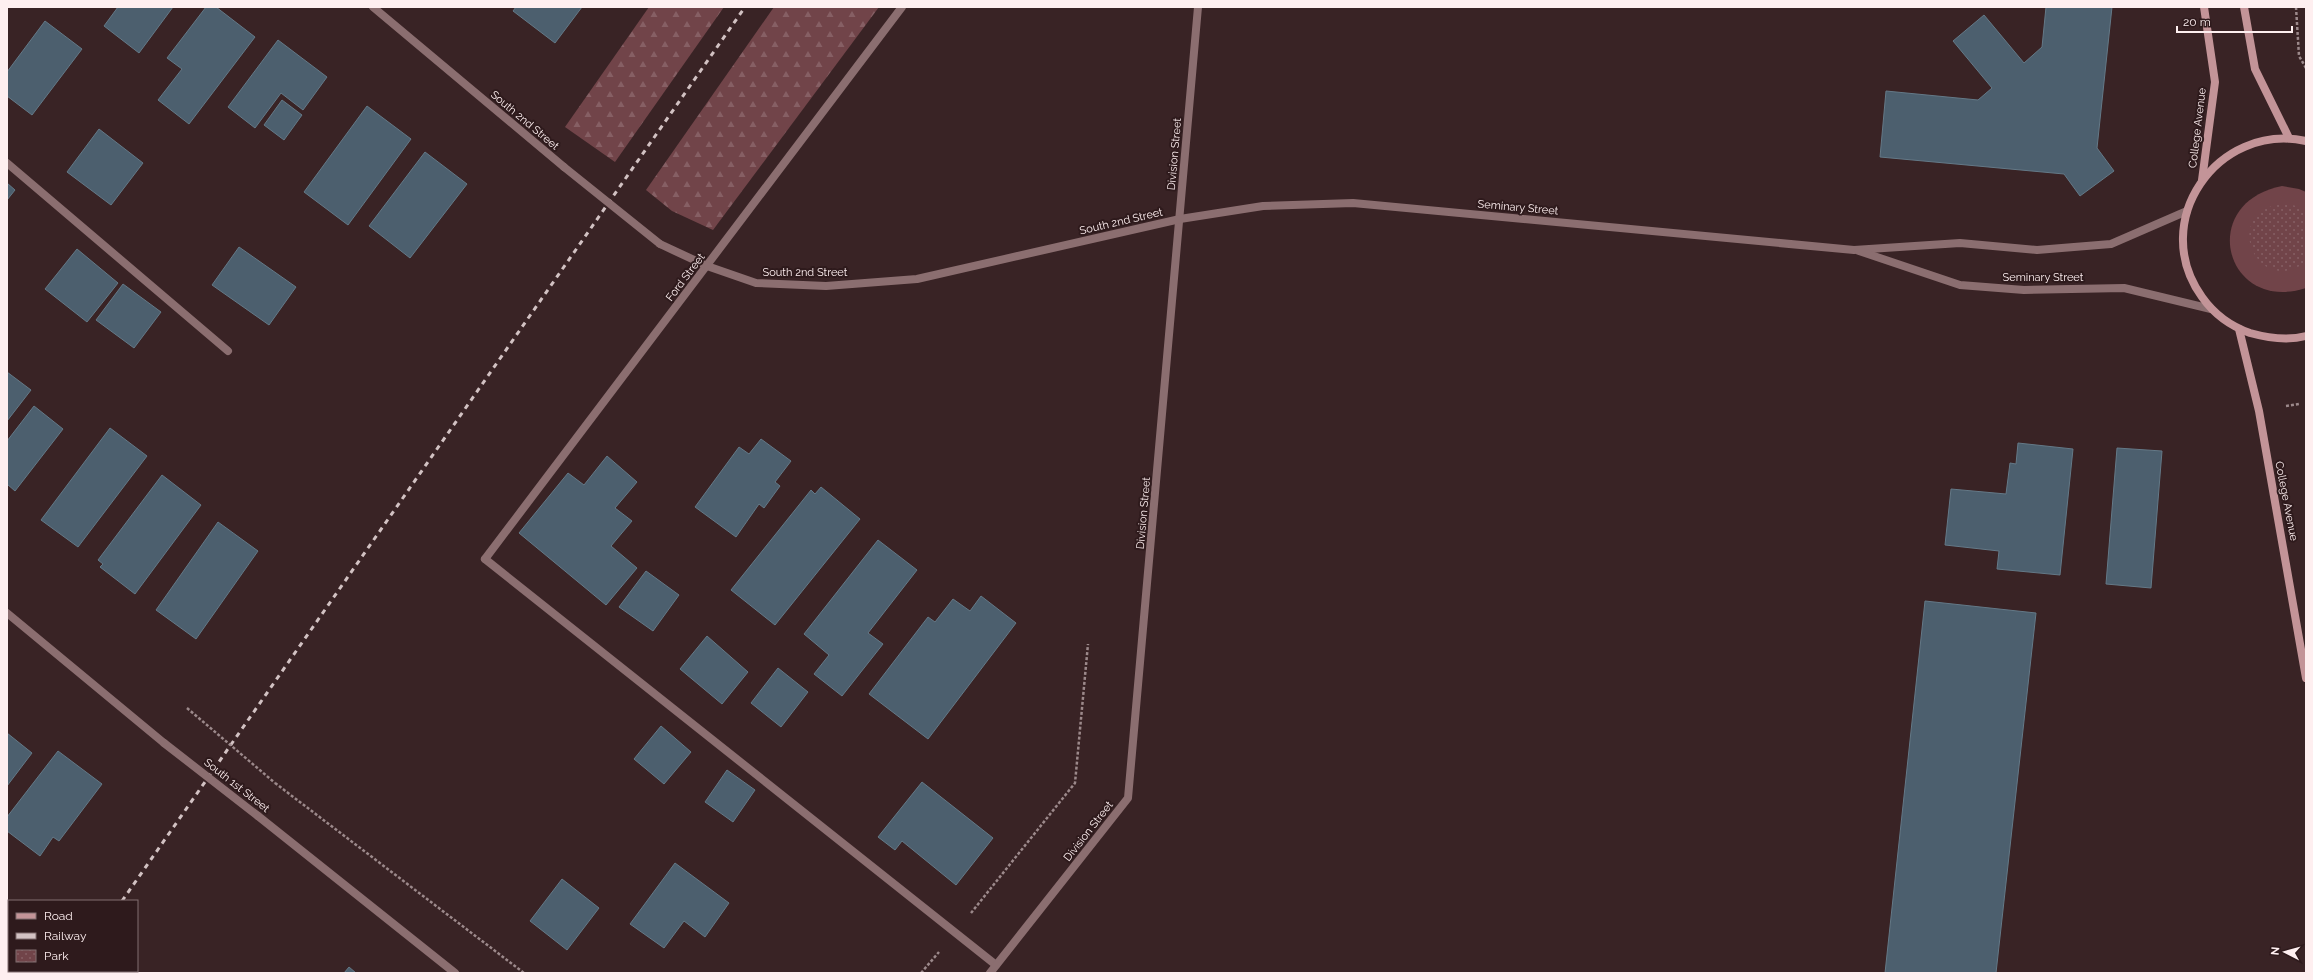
<svg xmlns="http://www.w3.org/2000/svg" width="2313" height="980" viewBox="0 0 2313 980" font-family="Raleway,sans-serif">
	<style>
		.grass { fill: #714449 }
		.forest { fill: url(#forest-firs) }
		.park { fill: url(#park-dots) }
		.building { fill: #4c5f6e; stroke: #647987 }
		.lines { fill: none; stroke-linecap: round; stroke-linejoin: round }
		.path { stroke: #9c898b; stroke-width: 2.5; stroke-dasharray: 3 2; stroke-linecap: butt }
		.service { stroke: #8b6e70; stroke-width: 8 }
		.minor { stroke: #8b6e70; stroke-width: 8 }
		.tertiary { stroke: #8b6e70; stroke-width: 8 }
		.secondary { stroke: #c39498; stroke-width: 8 }
		.rail { stroke: #d2c2c3; stroke-width: 3; stroke-dasharray: 5 5; stroke-linecap: butt }
		.path-bridge { stroke: #9c898b; stroke-width: 2.5; stroke-dasharray: 3 2; stroke-linecap: butt }
		.minor-bridge { stroke: #8b6e70; stroke-width: 8 }
		.tertiary-bridge { stroke: #8b6e70; stroke-width: 8 }
		.labels { text-anchor: middle; stroke-width: 4; stroke-linejoin: round; paint-order: stroke }
		.street-label { font-size: 11px; fill: #feeff0; stroke: #2e1a1c }
	</style>
	<defs>
		<pattern id="forest-firs" width="22" height="20" patternUnits="userSpaceOnUse"><rect width="22" height="20" fill="#714449"/><path d="M5 1l3.5 6h-7zM16 11l3.5 6h-7z" fill="#865f64"/></pattern>
		<pattern id="park-dots" width="8" height="8" patternUnits="userSpaceOnUse"><rect width="8" height="8" fill="#714449"/><path d="M2 2h.1M6 6h.1" fill="none" stroke="#865f64" stroke-width="1.8" stroke-linecap="round"/></pattern>
	</defs>
	<rect width="100%" height="100%" fill="#392325"/>
	<!-- grass -->
	<path class="grass" d="M 2282,186 L 2299,189 L 2306,192 L 2306,288 C 2225,314 2196,203 2282,186 Z"/>
	<!-- forest -->
	<g class="forest">
		<path d="M 649,7 L 724,7 L 615,162 L 565,127 Z"/>
		<path d="M 774,7 L 879,7 L 713,230 L 672,211 L 646,190 Z"/>
	</g>
	<!-- park -->
	<path class="park" d="M 2285,203 L 2296,206 L 2306,213 L 2306,262 C 2257,299 2218,211 2285,203 Z"/>
	<!-- building -->
	<g class="building">
		<path d="M 118,7 L 173,7 L 139,53 L 104,26 Z"/>
		<path d="M 206,7 L 216,7 L 255,37 L 189,124 L 158,100 L 182,69 L 167,58 Z"/>
		<path d="M 516,7 L 582,7 L 555,43 L 513,11 Z"/>
		<path d="M 2046,7 L 2112,7 L 2097,148 L 2114,171 L 2080,196 L 2064,174 L 1880,157 L 1886,91 L 1978,100 L 1992,88 L 1953,41 L 1984,15 L 2024,63 L 2042,47 Z"/>
		<path d="M 45,21 L 82,49 L 32,115 L 7,96 L 7,72 Z"/>
		<path d="M 278,40 L 327,77 L 303,110 L 281,93 L 255,128 L 228,107 Z"/>
		<path d="M 282,100 L 302,115 L 284,140 L 264,125 Z"/>
		<path d="M 367,106 L 411,139 L 348,225 L 304,192 Z"/>
		<path d="M 99,129 L 143,163 L 111,205 L 67,172 Z"/>
		<path d="M 425,152 L 467,184 L 410,258 L 369,226 Z"/>
		<path d="M 7,183 L 15,190 L 7,200 Z"/>
		<path d="M 239,247 L 296,287 L 269,325 L 212,285 Z"/>
		<path d="M 77,249 L 118,283 L 87,322 L 45,289 Z"/>
		<path d="M 123,284 L 161,312 L 134,348 L 96,320 Z"/>
		<path d="M 7,372 L 31,390 L 7,421 Z"/>
		<path d="M 34,406 L 63,429 L 15,491 L 7,484 L 7,441 Z"/>
		<path d="M 110,428 L 147,456 L 78,547 L 41,520 Z"/>
		<path d="M 761,439 L 791,461 L 775,482 L 780,486 L 764,508 L 759,504 L 736,537 L 695,507 L 739,447 L 749,454 Z"/>
		<path d="M 2018,443 L 2073,449 L 2060,575 L 1997,569 L 1999,551 L 1945,545 L 1951,489 L 2006,494 L 2010,463 L 2016,464 Z"/>
		<path d="M 2117,448 L 2162,451 L 2151,588 L 2106,584 Z"/>
		<path d="M 607,456 L 637,482 L 615,508 L 632,521 L 611,546 L 637,568 L 606,605 L 519,533 L 568,473 L 584,485 Z"/>
		<path d="M 162,475 L 201,505 L 135,594 L 100,567 L 103,564 L 98,560 Z"/>
		<path d="M 821,487 L 860,519 L 775,625 L 731,590 L 811,490 L 815,494 Z"/>
		<path d="M 218,522 L 258,551 L 196,639 L 156,610 Z"/>
		<path d="M 878,540 L 917,570 L 868,633 L 883,644 L 842,696 L 814,674 L 829,655 L 804,634 Z"/>
		<path d="M 646,571 L 679,595 L 653,631 L 619,607 Z"/>
		<path d="M 981,596 L 1016,623 L 928,739 L 869,694 L 928,617 L 935,622 L 953,599 L 970,611 Z"/>
		<path d="M 1925,601 L 2036,613 L 1996,973 L 1885,973 Z"/>
		<path d="M 707,636 L 748,672 L 722,704 L 680,669 Z"/>
		<path d="M 778,668 L 808,692 L 781,727 L 751,703 Z"/>
		<path d="M 661,726 L 691,752 L 664,784 L 634,759 Z"/>
		<path d="M 7,733 L 32,753 L 7,786 Z"/>
		<path d="M 58,751 L 102,784 L 59,841 L 53,837 L 40,856 L 7,831 L 7,817 Z"/>
		<path d="M 727,770 L 755,790 L 733,822 L 705,802 Z"/>
		<path d="M 922,782 L 993,838 L 956,885 L 902,841 L 895,850 L 878,837 Z"/>
		<path d="M 675,863 L 729,903 L 705,937 L 684,921 L 664,948 L 630,924 Z"/>
		<path d="M 562,879 L 599,908 L 567,950 L 530,921 Z"/>
		<path d="M 349,967 L 356,973 L 344,973 Z"/>
	</g>
	<g class="lines">
		<!-- path -->
		<g class="path">
			<path d="M 2296,7 L 2299,56 L 2306,68"/>
			<path d="M 2286,406 L 2299,404"/>
			<path d="M 275,783 L 524,973"/>
			<path d="M 971,913 L 1075,783 L 1088,644"/>
			<path d="M 921,973 L 939,952"/>
		</g>
		<!-- service -->
		<g class="service">
			<path d="M 7,163 L 228,351"/>
			<path d="M 485,559 L 996,965"/>
		</g>
		<!-- minor -->
		<g class="minor">
			<path d="M 485,559 L 902,7"/>
			<path d="M 7,613 L 164,743"/>
			<path d="M 258,816 L 455,973"/>
			<path d="M 990,973 L 1128,798 L 1198,7"/>
		</g>
		<!-- tertiary -->
		<g class="tertiary">
			<path d="M 373,7 L 564,167"/>
			<path d="M 660,244 L 707,266 L 756,283 L 826,286 L 917,279 L 1180,219 L 1263,206 L 1353,203 L 1854,250 L 1960,243 L 2037,250 L 2111,244 L 2187,211"/>
			<path d="M 1859,251 L 1960,285 L 2024,290 L 2124,288 L 2211,309"/>
		</g>
		<!-- secondary -->
		<g class="secondary">
			<path d="M 2244,7 L 2255,69 L 2289,138"/>
			<path d="M 2306,141 C 2217,122 2148,222 2202,297 C 2214,314 2230,326 2250,333 C 2268,338 2287,341 2306,336"/>
			<path d="M 2202,180 L 2215,82 L 2204,7"/>
			<path d="M 2239,329 L 2259,411 L 2306,678"/>
		</g>
		<!-- rail -->
		<g class="rail">
			<path d="M 122,901 L 745,7"/>
			<path d="M 63,973 L 65,971"/>
			<path d="M 72,973 L 74,971"/>
		</g>
		<!-- path-bridge -->
		<path class="path-bridge" d="M 187,708 L 275,783"/>
		<!-- minor-bridge -->
		<path class="minor-bridge" d="M 164,743 L 258,816"/>
		<!-- tertiary-bridge -->
		<path class="tertiary-bridge" d="M 564,167 L 660,244"/>
	</g>
	<g class="labels">
		<!-- street labels -->
		<g class="street-label">
			<text transform="translate(525 120) rotate(40)" y="4">South 2nd Street</text>
			<text transform="translate(2197 128) rotate(-83)" y="4">College Avenue</text>
			<text transform="translate(1174 154) rotate(-85)" y="4">Division Street</text>
			<text transform="translate(1518 207) rotate(5)" y="4">Seminary Street</text>
			<text transform="translate(1121 221) rotate(-13)" y="4">South 2nd Street</text>
			<text x="805" y="276">South 2nd Street</text>
			<text transform="translate(685 277) rotate(-53)" y="4">Ford Street</text>
			<text x="2043" y="281">Seminary Street</text>
			<text transform="translate(2287 501) rotate(79)" y="4">College Avenue</text>
			<text transform="translate(1143 513) rotate(-85)" y="4">Division Street</text>
			<text transform="translate(237 785) rotate(38)" y="4">South 1st Street</text>
			<text transform="translate(1088 831) rotate(-52)" y="4">Division Street</text>
		</g>
	</g>
	<!-- border -->
	<rect width="2313" height="980" fill="none" stroke="#feeff0" stroke-width="16"/>
	<!-- legend -->
	<rect x="8" y="900" width="130" height="72" fill="#2e1a1c" stroke="#816f71"/>
	<rect x="16" y="913" width="20" height="6" fill="#c39498" stroke="#816f71"/>
	<text x="44" y="920" font-size="12" fill="#feeff0">Road</text>
	<rect x="16" y="933" width="20" height="6" fill="#d2c2c3" stroke="#816f71"/>
	<text x="44" y="940" font-size="12" fill="#feeff0">Railway</text>
	<rect x="16" y="950" width="20" height="12" fill="url(#park-dots)" stroke="#816f71"/>
	<text x="44" y="960" font-size="12" fill="#feeff0">Park</text>
	<!-- north arrow -->
	<g transform="translate(2285 952) rotate(276)" stroke="#2e1a1c" stroke-width="3" paint-order="stroke">
	<path d="M0-3L7 15L0 10L-7 15Z" fill="#feeff0"/>
	<text y="-6" font-size="11" font-weight="bold" text-anchor="middle" fill="#feeff0">N</text>
	</g>
	<!-- scale -->
	<path d="M2177 26v6h115v-6" fill="none" stroke="#feeff0" stroke-width="2"/>
	<text x="2183" y="26" font-size="12" fill="#feeff0" stroke="#2e1a1c" stroke-width="3" paint-order="stroke">20 m</text>
</svg>
